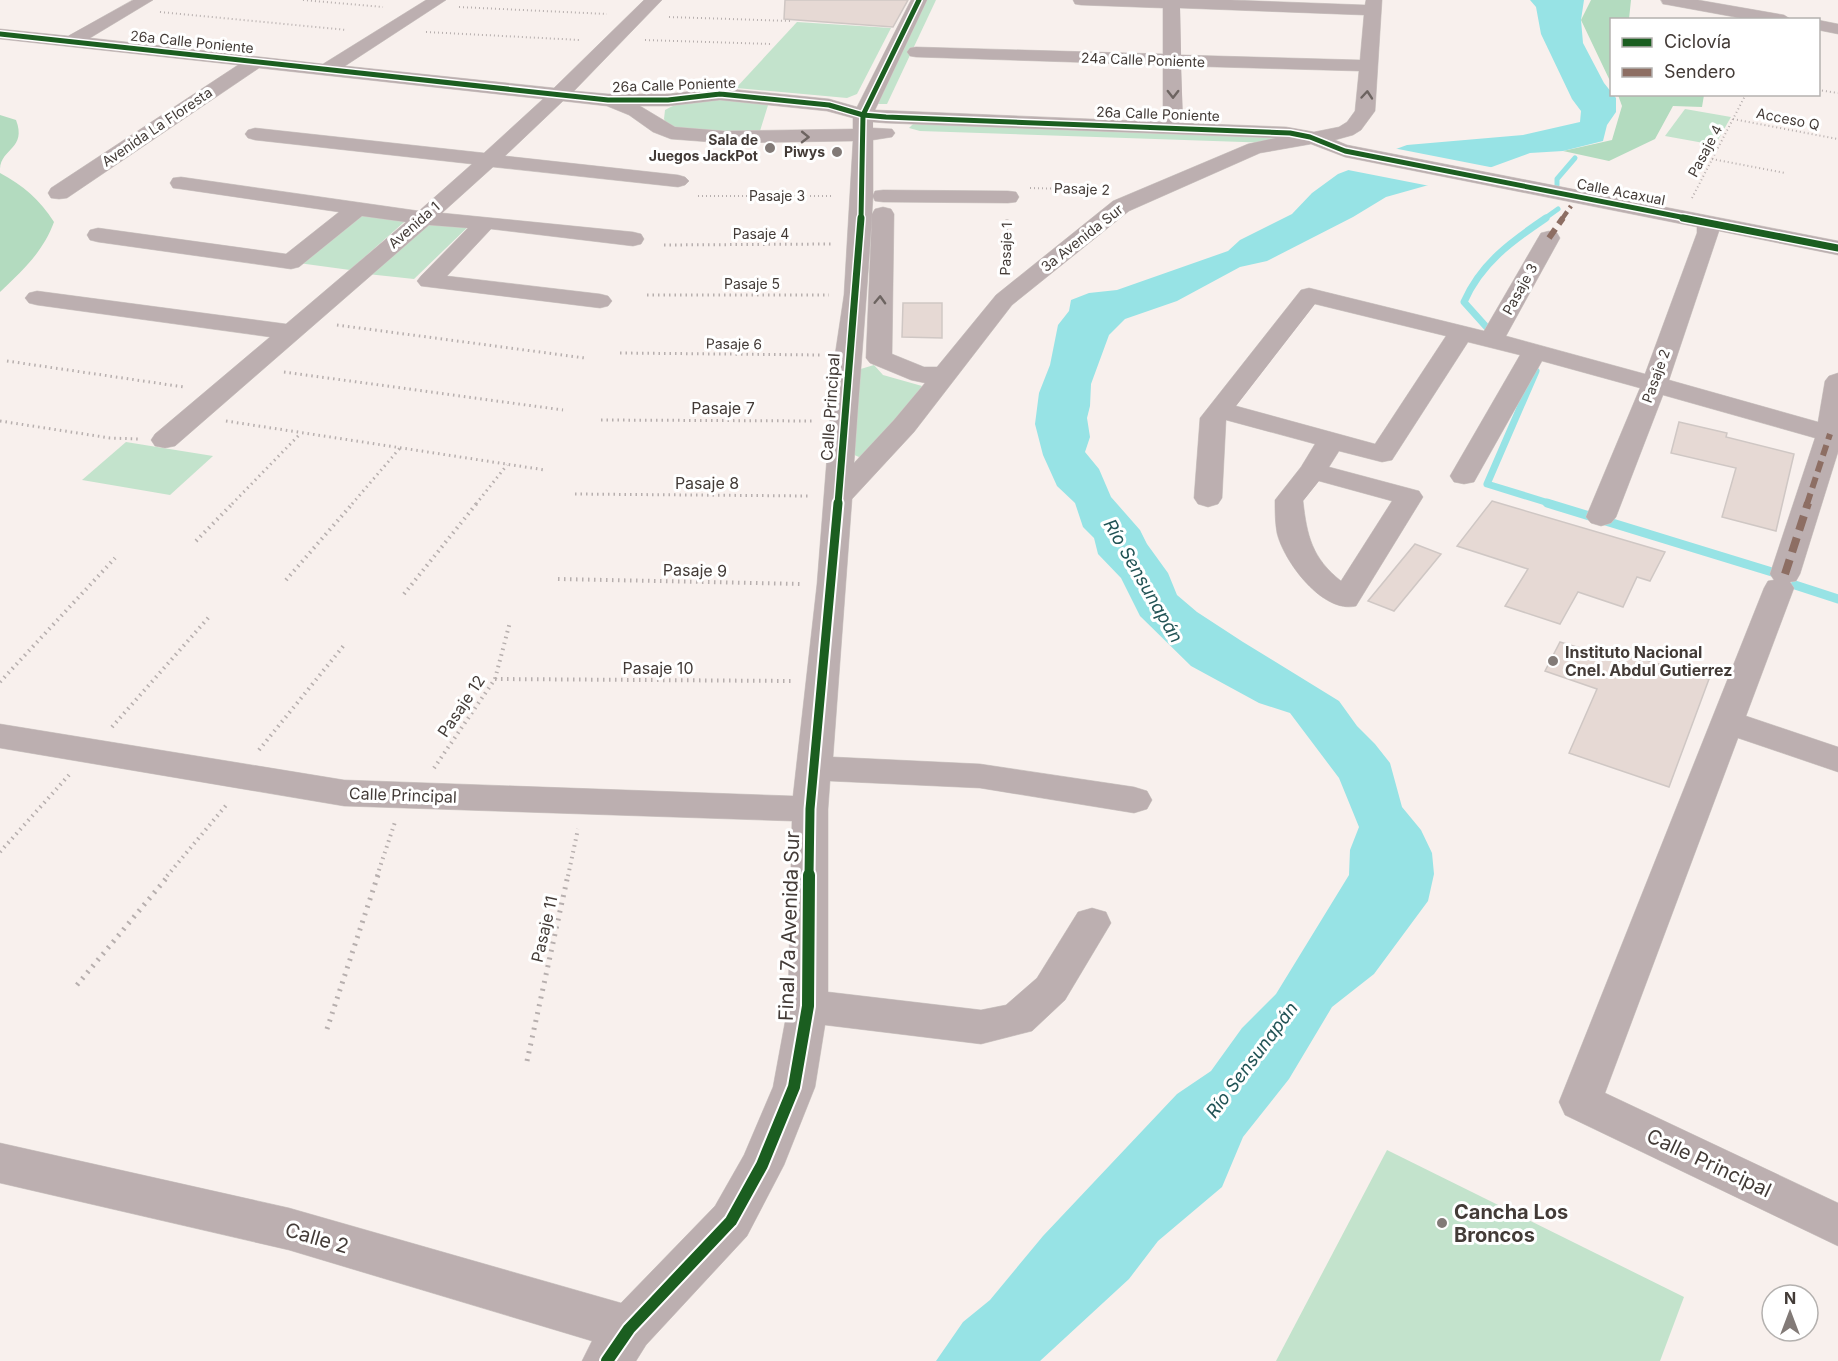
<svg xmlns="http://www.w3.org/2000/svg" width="1838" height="1361" viewBox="0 0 1838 1361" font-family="Inter,sans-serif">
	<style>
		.green { fill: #c3e3cc }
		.forest { fill: #b3dbbf }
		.water { fill: #97e3e5 }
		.pier { fill: #f8f0ed }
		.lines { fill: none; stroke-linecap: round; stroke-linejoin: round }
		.stream-far2 { stroke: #97e3e5; stroke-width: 5 }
		.stream-far1 { stroke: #97e3e5; stroke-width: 7 }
		.stream { stroke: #97e3e5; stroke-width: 9 }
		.building { fill: #e6d9d4; stroke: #cfc7c4; stroke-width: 1.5 }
		.minor-casing { stroke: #d3cdc9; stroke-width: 1 }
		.path-far3 { stroke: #b7afae; stroke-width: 2; stroke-dasharray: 1 3; stroke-linecap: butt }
		.path-far2 { stroke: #b7afae; stroke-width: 3; stroke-dasharray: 1.5 4; stroke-linecap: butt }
		.path-far1 { stroke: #b7afae; stroke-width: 4; stroke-dasharray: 1.5 4.5; stroke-linecap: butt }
		.path { stroke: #b7afae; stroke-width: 5; stroke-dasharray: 2 6; stroke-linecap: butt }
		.minor { fill: #bcafb0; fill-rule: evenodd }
		.quiet-far2 { stroke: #8d6e63; stroke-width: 4.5; stroke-dasharray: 9 4.5; stroke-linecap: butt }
		.quiet-far1 { stroke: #8d6e63; stroke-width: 6; stroke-dasharray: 11 6; stroke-linecap: butt }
		.quiet { stroke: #8d6e63; stroke-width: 8; stroke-dasharray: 15 8; stroke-linecap: butt }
		.cycleway-far3-casing { stroke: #fff; stroke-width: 8 }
		.cycleway-far2-casing { stroke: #fff; stroke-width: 10 }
		.cycleway-far1-casing { stroke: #fff; stroke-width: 13 }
		.cycleway-casing { stroke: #fff; stroke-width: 16 }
		.cycleway-far3 { stroke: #1b5e20; stroke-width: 5 }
		.cycleway-far2 { stroke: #1b5e20; stroke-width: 7 }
		.cycleway-far1 { stroke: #1b5e20; stroke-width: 9 }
		.cycleway { stroke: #1b5e20; stroke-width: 12 }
		.oneway { stroke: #6d6461 }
		.poi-dot { fill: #827a77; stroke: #fff; stroke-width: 2 }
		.labels { text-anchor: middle; stroke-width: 6; stroke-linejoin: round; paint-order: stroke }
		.far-street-label { font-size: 14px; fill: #433b37; stroke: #fff }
		.far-poi-label { font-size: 14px; font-weight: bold; fill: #433b37; stroke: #fff; text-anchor: end }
		.street-label { font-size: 16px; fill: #433b37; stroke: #fff }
		.poi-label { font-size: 16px; font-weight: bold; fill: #433b37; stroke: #fff; text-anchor: start }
		.water-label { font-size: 18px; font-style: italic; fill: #215355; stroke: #fff }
		.near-street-label { font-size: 20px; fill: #433b37; stroke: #fff }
		.near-poi-label { font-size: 20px; font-weight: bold; fill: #433b37; stroke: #fff; text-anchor: start }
	</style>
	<rect width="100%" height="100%" fill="#f8f0ed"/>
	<!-- green -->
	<g class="green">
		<path d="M 924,0 L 936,0 L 887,104 L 873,104 Z"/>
		<path d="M 797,22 L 891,28 L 857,94 L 847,98 L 736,88 Z"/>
		<path d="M 712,99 L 769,102 L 760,131 L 726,132 L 674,128 L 667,125 L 664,119 L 665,110 C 680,101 696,101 712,99 Z"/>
		<path d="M 1685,109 L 1731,117 L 1715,145 L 1665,136 Z"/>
		<path d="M 914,123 L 1281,138 L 1272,143 L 920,131 L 909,128 Z"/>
		<path d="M 357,209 L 411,216 L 350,270 L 291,262 Z"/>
		<path d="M 423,218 L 474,221 L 414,279 L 358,273 Z"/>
		<path d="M 874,365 L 883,375 L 922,386 L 871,455 L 859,457 L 852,454 L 854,371 Z"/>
		<path d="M 126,442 L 213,456 L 170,495 L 82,480 Z"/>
		<path d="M 1387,1150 L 1684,1297 L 1660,1361 L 1276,1361 Z"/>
	</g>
	<!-- forest -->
	<g class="forest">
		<path d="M 1591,0 L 1631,0 L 1629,19 L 1612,20 L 1611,83 L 1581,20 Z"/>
		<path d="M 1618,95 L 1704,95 L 1702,107 L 1673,106 L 1655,139 L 1609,161 L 1563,151 L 1612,140 L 1622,106 Z"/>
		<path d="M 0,115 L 16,120 C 27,149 1,148 0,169 Z"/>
		<path d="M 0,173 C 23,185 40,200 54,222 C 43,252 23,270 0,292 Z"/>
	</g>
	<!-- water -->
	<path class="water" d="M 1530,0 L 1584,0 L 1581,20 L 1583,43 L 1604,83 L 1616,98 L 1616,112 L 1607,125 L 1603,141 L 1563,151 L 1530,153 L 1489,168 L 1386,197 L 1353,217 L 1267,261 L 1240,267 L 1177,301 L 1125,319 L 1109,335 L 1091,384 L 1090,406 L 1087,418 L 1090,437 L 1085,452 L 1099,469 L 1111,497 L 1140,530 L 1147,544 L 1168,573 L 1177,595 L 1197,612 L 1243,642 L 1339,701 L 1357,726 L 1375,744 L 1390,763 L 1402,807 L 1421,830 L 1432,853 L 1434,874 L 1428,901 L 1374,974 L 1332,1007 L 1289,1079 L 1243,1137 L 1222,1187 L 1158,1241 L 1129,1279 L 1040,1361 L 936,1361 L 963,1322 L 990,1300 L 1043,1236 L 1177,1094 L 1211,1071 L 1242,1028 L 1276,994 L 1349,875 L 1350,850 L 1359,827 L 1339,778 L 1290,713 L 1259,703 L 1191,666 L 1140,616 L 1121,578 L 1098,554 L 1094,538 L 1083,527 L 1075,503 L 1057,486 L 1043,455 L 1035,424 L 1039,393 L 1050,365 L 1058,325 L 1069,311 L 1071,300 L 1089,293 L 1117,290 L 1228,251 L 1240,240 L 1292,214 L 1312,193 L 1338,174 L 1396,152 L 1396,149 L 1407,145 L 1523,135 L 1580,122 L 1581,111 L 1572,99 L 1541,34 L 1536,7 Z"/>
	<!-- pier -->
	<path class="pier" d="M 1393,148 L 1495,168 L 1435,187 L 1343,169 L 1393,150 Z"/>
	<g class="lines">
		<!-- stream-far2 -->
		<g class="stream-far2">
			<path d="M 1557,185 L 1557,179 L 1575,158"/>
			<path d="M 1544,219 L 1558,209"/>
		</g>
		<!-- stream-far1 -->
		<g class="stream-far1">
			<path d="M 1490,331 L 1464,302 C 1481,263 1512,241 1546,218"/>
			<path d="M 1536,371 L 1487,484 L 1552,504"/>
		</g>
		<!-- stream -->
		<g class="stream">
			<path d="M 1547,503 L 1772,572"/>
			<path d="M 1795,585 L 1838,599"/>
		</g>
	</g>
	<!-- building -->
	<g class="building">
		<path d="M 785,0 L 908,0 L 893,27 L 784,19 Z"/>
		<path d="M 903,303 L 942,303 L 942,338 L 902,337 Z"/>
		<path d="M 1679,422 L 1727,433 L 1726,437 L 1794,454 L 1776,531 L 1722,517 L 1736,468 L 1671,453 Z"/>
		<path d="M 1492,501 L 1665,552 L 1650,581 L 1637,577 L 1623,607 L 1578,592 L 1560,624 L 1505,606 L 1528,569 L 1457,546 Z"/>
		<path d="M 1415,544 L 1441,554 L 1394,611 L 1368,601 Z"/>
		<path d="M 1560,642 L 1607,656 L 1616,651 L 1709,679 L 1669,787 L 1569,753 L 1597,689 L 1545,671 Z"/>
	</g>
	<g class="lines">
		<!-- minor casing -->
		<g class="minor-casing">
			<g id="minor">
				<path d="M 133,0 L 153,0 L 90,38 L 323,64 L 426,0 L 446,0 L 345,66 L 554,88 L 644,0 L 662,0 L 574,91 L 608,94 L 668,94 L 720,88 L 829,99 L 857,107 L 911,0 L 927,0 L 875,110 L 1163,122 L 1163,65 L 916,57 L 910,56 L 907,52 L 910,48 L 916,47 L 1163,54 L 1163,8 L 1081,5 L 1075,4 L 1073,0 L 1231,0 L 1365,5 L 1366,0 L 1382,0 L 1375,111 L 1361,130 L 1353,135 L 1335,140 L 1347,145 L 1838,241 L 1838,255 L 1719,231 L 1669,380 L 1818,422 L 1825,381 L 1829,376 L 1838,373 L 1838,452 L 1800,574 L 1796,581 L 1790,582 L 1794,588 L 1746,716 L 1838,747 L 1838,772 L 1738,738 L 1605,1093 L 1838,1203 L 1838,1246 L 1565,1115 L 1559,1102 L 1764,588 L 1768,581 L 1774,580 L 1770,574 L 1815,438 L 1663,395 L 1616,517 L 1611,523 L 1601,526 L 1591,523 L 1586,517 L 1640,388 L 1542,361 L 1474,482 L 1464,484 L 1454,482 L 1450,476 L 1520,355 L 1468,342 L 1392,460 L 1382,462 L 1339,451 L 1329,467 L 1419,491 L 1423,497 L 1356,606 C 1323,614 1284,562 1277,533 C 1275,522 1275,511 1275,500 L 1301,467 L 1315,444 L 1226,420 L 1222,498 L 1218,504 L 1208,507 L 1198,504 L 1194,498 L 1200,418 L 1301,290 L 1309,288 L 1484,331 L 1538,238 L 1541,233 L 1549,231 L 1557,233 L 1560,238 L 1506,336 L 1645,374 L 1697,233 L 1697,227 L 1345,157 L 1311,144 L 1260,153 L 1129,211 L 1012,305 L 914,432 L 852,499 L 833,757 L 980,764 L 1134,787 L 1147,791 L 1152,800 L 1147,809 L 1134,813 L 980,788 L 830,781 L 828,809 L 828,992 L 981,1010 L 1006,1005 L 1037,978 L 1078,912 L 1092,908 L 1106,912 L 1111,923 L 1065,1000 L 1032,1031 L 981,1044 L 825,1025 L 815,1087 L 784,1165 L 747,1236 L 646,1345 L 636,1361 L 582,1361 L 592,1341 L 289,1250 L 0,1183 L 0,1143 L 289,1208 L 621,1303 L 715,1206 L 744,1155 L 773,1087 L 788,1006 L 792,821 L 344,806 L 0,748 L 0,724 L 344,780 L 793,796 L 817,584 L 835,355 L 844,295 L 853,141 L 724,143 L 671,139 L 653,132 L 629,115 L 607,106 L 563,101 L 505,156 L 678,175 L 685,177 L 689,181 L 685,185 L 678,187 L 493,167 L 442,213 L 633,232 L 641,234 L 644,239 L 641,244 L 633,246 L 491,229 L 447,276 L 600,294 L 608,296 L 612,301 L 608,306 L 600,308 L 421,286 L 417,281 L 421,276 L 468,228 L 429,225 L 175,446 L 165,448 L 155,446 L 151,440 L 155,434 L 270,337 L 37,305 L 29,303 L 25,298 L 29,293 L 37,291 L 286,324 L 406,222 L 362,216 L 299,267 L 291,269 L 98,242 L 90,240 L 87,235 L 90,230 L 98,228 L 286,254 L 339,212 L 181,189 L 173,188 L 170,183 L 173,178 L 181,177 L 419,211 L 472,164 L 255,140 L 248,138 L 245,134 L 248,130 L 255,128 L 484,153 L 543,99 L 259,68 L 67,198 L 59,199 L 51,198 L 48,193 L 51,188 L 238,65 L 0,39 L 0,29 L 68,36 ZM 1180,8 L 1364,15 L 1360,60 L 1181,55 ZM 1181,66 L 1359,71 L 1355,111 L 1347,122 L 1339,127 L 1314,132 L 1286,127 L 1183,123 ZM 720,100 L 827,111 L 853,118 L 853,129 L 724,131 L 675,127 L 640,106 L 668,106 ZM 873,122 L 886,123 L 1276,138 L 1248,144 L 1113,201 L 996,295 L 937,367 L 924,367 L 892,354 L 894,214 L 891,209 L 883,207 L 875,209 L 872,214 L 866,358 L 870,363 L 911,380 L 925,383 L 894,420 L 854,463 C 860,374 868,286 873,197 L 875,201 L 883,202 L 1008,203 L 1016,202 L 1019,197 L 1016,192 L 1008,191 L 883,190 L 875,191 L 873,195 L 873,140 L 892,137 L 895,133 L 892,129 L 873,128 ZM 1315,304 L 1446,336 L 1375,444 L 1236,406 ZM 1319,481 L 1392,501 L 1341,581 C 1312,558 1307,536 1303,501 Z"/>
				<path d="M 1661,0 L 1698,0 L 1784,15 L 1792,20 L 1751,20 L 1669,5 L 1663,4 Z"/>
				<path d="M 1818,20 L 1838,24 L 1838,34 L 1818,30 Z"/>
			</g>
		</g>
		<!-- path-far3 -->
		<g class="path-far3">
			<path d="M 303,0 L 383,7"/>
			<path d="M 459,7 L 607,14"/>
			<path d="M 160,12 L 347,30"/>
			<path d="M 669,17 L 791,21"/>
			<path d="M 426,32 L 580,40"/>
			<path d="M 645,40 L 770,44"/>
			<path d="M 1818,90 L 1838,93"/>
			<path d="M 1733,119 L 1838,139"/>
			<path d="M 1712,159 L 1785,173"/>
			<path d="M 1030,188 L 1101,190"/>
			<path d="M 698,196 L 834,196"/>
			<path d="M 1692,198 L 1746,94"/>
		</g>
		<!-- path-far2 -->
		<g class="path-far2">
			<path d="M 664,245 L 831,244"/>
			<path d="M 1005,269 L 1007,219"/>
			<path d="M 647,295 L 829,295"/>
			<path d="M 337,325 L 585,358"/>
			<path d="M 620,353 L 820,355"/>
			<path d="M 7,361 L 184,387"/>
			<path d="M 284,372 L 563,410"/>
			<path d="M 601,420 L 814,421"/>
			<path d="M 0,421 L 110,438 L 139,439"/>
			<path d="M 226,421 L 545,470"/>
			<path d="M 575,494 L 808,496"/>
			<path d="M 232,504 L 301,433"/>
			<path d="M 352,504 L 400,448"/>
			<path d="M 476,504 L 507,465"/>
		</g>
		<!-- path-far1 -->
		<g class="path-far1">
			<path d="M 196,541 L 233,503"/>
			<path d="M 558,579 L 803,584"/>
			<path d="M 286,580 L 353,503"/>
			<path d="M 404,594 L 477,503"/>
			<path d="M 495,679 L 792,681"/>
			<path d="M 0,682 L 115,558"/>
			<path d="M 112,727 L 209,617"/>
			<path d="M 259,750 L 345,644"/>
			<path d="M 434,768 L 495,679 L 510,622"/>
			<path d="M 0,852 L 69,775"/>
			<path d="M 167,876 L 228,803"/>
			<path d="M 377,876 L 395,822"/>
			<path d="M 568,876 L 578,829"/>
		</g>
		<!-- path -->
		<g class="path">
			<path d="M 77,985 L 169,875"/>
			<path d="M 327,1029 L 378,875"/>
			<path d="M 527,1061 L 568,875"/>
		</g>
		<!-- minor -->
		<use href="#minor" class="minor"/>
		<!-- quiet-far2 -->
		<path class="quiet-far2" d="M 1562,219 L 1571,206"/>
		<!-- quiet-far1 -->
		<g class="quiet-far1">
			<path d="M 1549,238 L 1563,218"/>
			<path d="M 1807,504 L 1830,434"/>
		</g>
		<!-- quiet -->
		<path class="quiet" d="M 1785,574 L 1808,503"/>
		<!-- cycleway-far3 casing -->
		<g class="cycleway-far3-casing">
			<g id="cycleway-far3">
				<path d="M 0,34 L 608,100 L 668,100 L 720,94 L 829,105 L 863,115 L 886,117 L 1290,133 L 1310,137 L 1345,151 L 1691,219"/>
				<path d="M 861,219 L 863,115 L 919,0"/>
			</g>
		</g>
		<!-- cycleway-far2 casing -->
		<g class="cycleway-far2-casing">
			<g id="cycleway-far2">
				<path d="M 1683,218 L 1838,248"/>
				<path d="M 838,504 L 861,218"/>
			</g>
		</g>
		<!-- cycleway-far1 casing -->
		<g class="cycleway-far1-casing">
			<path id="cycleway-far1" d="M 809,876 L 810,809 L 838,503"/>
		</g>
		<!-- cycleway casing -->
		<g class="cycleway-casing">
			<path id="cycleway" d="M 607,1361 L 629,1329 L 731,1221 L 762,1165 L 794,1087 L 808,1006 L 809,875"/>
		</g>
		<!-- cycleway-far3 -->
		<use href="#cycleway-far3" class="cycleway-far3"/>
		<!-- cycleway-far2 -->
		<use href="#cycleway-far2" class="cycleway-far2"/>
		<!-- cycleway-far1 -->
		<use href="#cycleway-far1" class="cycleway-far1"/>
		<!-- cycleway -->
		<use href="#cycleway" class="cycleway"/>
	</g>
	<!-- one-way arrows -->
	<defs><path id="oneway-chevron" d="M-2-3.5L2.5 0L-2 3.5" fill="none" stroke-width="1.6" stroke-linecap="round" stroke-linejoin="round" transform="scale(1.5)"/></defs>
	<g class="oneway">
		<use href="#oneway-chevron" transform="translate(1173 94) rotate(90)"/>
		<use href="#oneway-chevron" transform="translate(1367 95) rotate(-85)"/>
		<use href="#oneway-chevron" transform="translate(805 137) rotate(1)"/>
		<use href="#oneway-chevron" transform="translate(880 300) rotate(-88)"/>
	</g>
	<!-- markers -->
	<g class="poi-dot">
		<circle cx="770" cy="148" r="6"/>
		<circle cx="837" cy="152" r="6"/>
		<circle cx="1553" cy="661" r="6"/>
		<circle cx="1442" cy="1223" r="6"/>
	</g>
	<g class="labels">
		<!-- far-street labels -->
		<g class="far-street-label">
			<text transform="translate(192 42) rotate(6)" y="5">26a Calle Poniente</text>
			<text transform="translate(1143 60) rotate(2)" y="5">24a Calle Poniente</text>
			<text transform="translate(674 85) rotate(-2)" y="5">26a Calle Poniente</text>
			<text transform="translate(1158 114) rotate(2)" y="5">26a Calle Poniente</text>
			<text transform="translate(1788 119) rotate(11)" y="5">Acceso Q</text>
			<text transform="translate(157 127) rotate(-34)" y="5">Avenida La Floresta</text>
			<text transform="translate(1705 151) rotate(-62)" y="5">Pasaje 4</text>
			<text transform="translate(1082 189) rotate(2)" y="5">Pasaje 2</text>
			<text transform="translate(1621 192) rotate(11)" y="5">Calle Acaxual</text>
			<text x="777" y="201">Pasaje 3</text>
			<text transform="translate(414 225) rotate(-41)" y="5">Avenida 1</text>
			<text x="761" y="239">Pasaje 4</text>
			<text transform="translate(1082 238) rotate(-38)" y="5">3a Avenida Sur</text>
			<text transform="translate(1006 249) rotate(-88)" y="5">Pasaje 1</text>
			<text x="752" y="289">Pasaje 5</text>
			<text transform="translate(1520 289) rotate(-61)" y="5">Pasaje 3</text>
			<text transform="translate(734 344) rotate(1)" y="5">Pasaje 6</text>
			<text transform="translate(1656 376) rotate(-70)" y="5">Pasaje 2</text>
		</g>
		<!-- far-poi labels -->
		<g class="far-poi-label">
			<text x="758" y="145">Sala de<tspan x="758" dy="16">Juegos JackPot</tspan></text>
			<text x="825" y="157">Piwys</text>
		</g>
		<!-- street labels -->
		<g class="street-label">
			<text transform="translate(830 407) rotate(-86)" y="6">Calle Principal</text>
			<text x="723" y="414">Pasaje 7</text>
			<text x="707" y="489">Pasaje 8</text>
			<text transform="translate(695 570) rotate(1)" y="6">Pasaje 9</text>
			<text x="658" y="674">Pasaje 10</text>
			<text transform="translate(461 706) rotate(-56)" y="6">Pasaje 12</text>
			<text transform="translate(403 795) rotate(2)" y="6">Calle Principal</text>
			<text transform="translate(544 929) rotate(-77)" y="6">Pasaje 11</text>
		</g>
		<!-- poi labels -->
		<g class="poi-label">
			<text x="1565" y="658">Instituto Nacional<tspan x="1565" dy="18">Cnel. Abdul Gutierrez</tspan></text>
		</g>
		<!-- water labels -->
		<g class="water-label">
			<text transform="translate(1143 581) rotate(60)" y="6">Río Sensunapán</text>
			<text transform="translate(1252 1060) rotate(-53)" y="6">Río Sensunapán</text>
		</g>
		<!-- near-street labels -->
		<g class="near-street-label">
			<text transform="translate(789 926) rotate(-88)" y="7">Final 7a Avenida Sur</text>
			<text transform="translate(1709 1163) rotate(25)" y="7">Calle Principal</text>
			<text transform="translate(317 1238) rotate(16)" y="7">Calle 2</text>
		</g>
		<!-- near-poi labels -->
		<g class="near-poi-label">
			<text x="1454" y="1219">Cancha Los<tspan x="1454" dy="23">Broncos</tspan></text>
		</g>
	</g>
	<!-- legend -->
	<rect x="1610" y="18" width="210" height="78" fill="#ffffff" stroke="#b4b1af" stroke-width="1.5"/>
	<rect x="1622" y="38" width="30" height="9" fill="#1b5e20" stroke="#b4b1af" stroke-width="1.5"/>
	<text x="1664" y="48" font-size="18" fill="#433b37">Ciclovía</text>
	<rect x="1622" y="68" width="30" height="9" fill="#8d6e63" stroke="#b4b1af" stroke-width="1.5"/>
	<text x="1664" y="78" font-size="18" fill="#433b37">Sendero</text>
	<!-- north arrow -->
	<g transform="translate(1790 1313)"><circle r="28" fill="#ffffff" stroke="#b4b1af" stroke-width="1.5"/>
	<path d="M0-4.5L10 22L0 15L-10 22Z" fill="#827a77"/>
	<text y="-9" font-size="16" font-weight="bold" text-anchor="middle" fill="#433b37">N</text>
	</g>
</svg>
